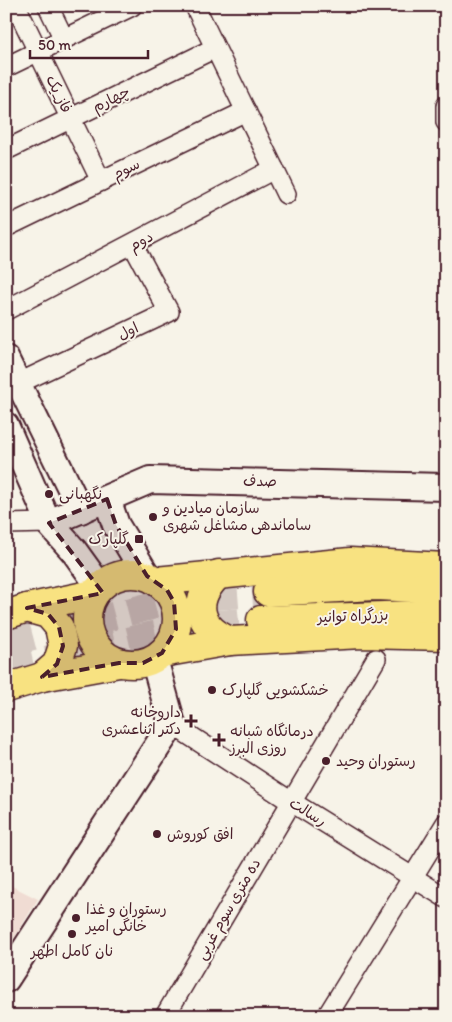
<svg xmlns="http://www.w3.org/2000/svg" width="452" height="1022" viewBox="0 0 452 1022" font-family="Itim,'Playpen Sans Arabic',sans-serif">
	<style>
		.built { fill: #f0dcd3 }
		.lines { fill: none; stroke-linecap: round; stroke-linejoin: round }
		.trunk-tunnel { stroke: #d4c9c2; stroke-width: 28; stroke-dasharray: 28 14; stroke-linecap: butt }
		.minor-casing { stroke: #4a1f2b; stroke-width: 22 }
		.tertiary-casing { stroke: #4a1f2b; stroke-width: 28 }
		.secondary-casing { stroke: #4a1f2b; stroke-width: 30 }
		.trunk-casing { stroke: #4a1f2b; stroke-width: 31 }
		.minor { stroke: #f7f3e8; stroke-width: 19 }
		.tertiary { stroke: #f7f3e8; stroke-width: 24 }
		.secondary { stroke: #f7f3e8; stroke-width: 26 }
		.trunk { stroke: #f8e281; stroke-width: 28 }
		.marked { fill: #4a1f2b; fill-opacity: 0.2; stroke: #4a1f2b; stroke-width: 4; stroke-dasharray: 10 6; stroke-linejoin: round }
		.poi-dot { fill: #4a1f2b; stroke: #f7f3e8; stroke-width: 2 }
		.labels { text-anchor: middle; stroke-width: 4; stroke-linejoin: round; paint-order: stroke }
		.street-label { font-size: 15px; fill: #4a1f2b; stroke: #f7f3e8 }
		.poi-label { font-size: 15px; fill: #4a1f2b; stroke: #f7f3e8; text-anchor: start }
	</style>
	<rect width="100%" height="100%" fill="#f7f3e8"/>
	<filter id="ink" filterUnits="userSpaceOnUse"><feTurbulence type="fractalNoise" baseFrequency=".02" numOctaves="2"/><feDisplacementMap in="SourceGraphic" scale="10" xChannelSelector="R" yChannelSelector="G"/><feConvolveMatrix kernelMatrix="1 2 1 2 8 2 1 2 1" color-interpolation-filters="sRGB"/></filter>
	<g filter="url(#ink)">
		<!-- built -->
		<path class="built" d="M 6,883 L 38,899 L 6,951 Z"/>
		<g class="lines">
			<!-- trunk-tunnel -->
			<g class="trunk-tunnel">
				<path d="M 6,644 L 178,599 L 268,592"/>
				<path d="M 6,669 L 188,627 L 261,620"/>
			</g>
			<!-- minor casing -->
			<g class="minor-casing">
				<g id="minor">
					<path d="M 16,6 L 101,181"/>
					<path d="M 48,6 L 64,39"/>
					<path d="M 195,6 L 286,194"/>
					<path d="M 6,67 L 132,6"/>
					<path d="M 446,106 L 446,122"/>
					<path d="M 6,150 L 215,48"/>
					<path d="M 6,227 L 246,111"/>
					<path d="M 6,310 L 274,169"/>
					<path d="M 19,383 L 169,312 L 133,245"/>
					<path d="M 6,524 L 49,523"/>
					<path d="M 172,724 L 290,801 L 446,898"/>
					<path d="M 165,1016 L 376,659"/>
					<path d="M 327,1016 L 446,823"/>
				</g>
			</g>
			<!-- tertiary casing -->
			<g class="tertiary-casing">
				<g id="tertiary">
					<path d="M 6,358 L 81,511"/>
					<path d="M 6,425 L 49,523"/>
				</g>
			</g>
			<!-- secondary casing -->
			<g class="secondary-casing">
				<g id="secondary">
					<path d="M 107,499 L 116,525 L 147,576"/>
					<path d="M 100,587 L 74,551 L 49,523 L 150,480 L 446,487"/>
					<path d="M 6,979 L 172,724 L 154,659"/>
				</g>
			</g>
			<!-- trunk casing -->
			<g class="trunk-casing">
				<g id="trunk">
					<circle cx="132" cy="619" r="45"/>
					<path d="M 219,574 C 192,600 196,626 230,641"/>
					<path d="M 156,581 L 350,562 L 446,567"/>
					<path d="M 268,592 L 374,586 L 446,589"/>
					<path d="M 27,608 L 48,614 L 59,627 L 63,646 L 57,664 L 42,677"/>
					<path d="M 6,615 L 27,608 L 94,594"/>
					<path d="M 261,620 L 446,614"/>
					<path d="M 162,653 L 230,641 L 362,634 L 446,636"/>
					<path d="M 6,688 L 42,677 L 119,663"/>
				</g>
			</g>
			<!-- minor -->
			<use href="#minor" class="minor"/>
			<!-- tertiary -->
			<use href="#tertiary" class="tertiary"/>
			<!-- secondary -->
			<use href="#secondary" class="secondary"/>
			<!-- trunk -->
			<use href="#trunk" class="trunk"/>
		</g>
	</g>
	<!-- marked area -->
	<path class="marked" d="M 107,499 L 116,525 L 147,576 L 167,590 L 174,602 L 176,629 L 162,653 L 143,663 L 119,663 L 42,677 L 57,664 L 63,646 L 59,627 L 48,614 L 27,608 L 103,593 L 49,523 Z"/>
	<!-- markers -->
	<g class="poi-dot">
		<circle cx="49" cy="494" r="5"/>
		<circle cx="153" cy="517" r="5"/>
		<rect x="134" y="534" width="10" height="10" rx="2.5"/>
		<circle cx="212" cy="690" r="5"/>
		<path d="M188.5 713.5h5v5h5v5h-5v5h-5v-5h-5v-5h5z"/>
		<path d="M216.5 732.5h5v5h5v5h-5v5h-5v-5h-5v-5h5z"/>
		<circle cx="326" cy="761" r="5"/>
		<circle cx="157" cy="834" r="5"/>
		<circle cx="76" cy="918" r="5"/>
		<circle cx="72" cy="934" r="5"/>
	</g>
	<g class="labels">
		<!-- street labels -->
		<g class="street-label">
			<text transform="translate(59 94) rotate(64)" y="5">فاز_یک</text>
			<text transform="translate(111 99) rotate(-26)" y="5">چهارم</text>
			<text transform="translate(126 169) rotate(-26)" y="5">سوم</text>
			<text transform="translate(141 241) rotate(-28)" y="5">دوم</text>
			<text transform="translate(128 331) rotate(-25)" y="5">اول</text>
			<text transform="translate(260 481) rotate(1)" y="5">صدف</text>
			<text transform="translate(353 616) rotate(-2)" y="5">بزرگراه توانیر</text>
			<text transform="translate(308 812) rotate(32)" y="5">رسالت</text>
			<text transform="translate(228 909) rotate(-60)" y="5">ده متری سوم غربی</text>
		</g>
		<!-- poi labels -->
		<g class="poi-label">
			<text x="59" y="499">نگهبانی</text>
			<text x="163" y="513">سازمان میادین و<tspan x="163" dy="17">ساماندهی مشاغل شهری</tspan></text>
			<text x="129" y="544" text-anchor="end">گلپارک</text>
			<text x="222" y="695">خشکشویی گلپارک</text>
			<text x="181" y="717" text-anchor="end">داروخانه<tspan x="181" dy="17">دکتر اثناعشری</tspan></text>
			<text x="230" y="736">درمانگاه شبانه<tspan x="230" dy="17">روزی البرز</tspan></text>
			<text x="336" y="766">رستوران وحید</text>
			<text x="167" y="839">افق کوروش</text>
			<text x="86" y="914">رستوران و غذا<tspan x="86" dy="17">خانگی امیر</tspan></text>
			<text x="72" y="956" text-anchor="middle">نان کامل اطهر</text>
		</g>
	</g>
	<!-- margin -->
	<rect width="452" height="1022" fill="none" stroke="#f7f3e8" stroke-width="25"/>
	<rect x="12" y="12" width="427" height="997" fill="none" stroke="#4a1f2b" stroke-width="2" filter="url(#ink)"/>
	<!-- scale -->
	<path d="M30 50v8h118v-8" fill="none" stroke="#4a1f2b" stroke-width="2.5"/>
	<text x="38" y="50" font-size="15" fill="#4a1f2b" stroke="#f7f3e8" stroke-width="4" paint-order="stroke">50 m</text>
</svg>
